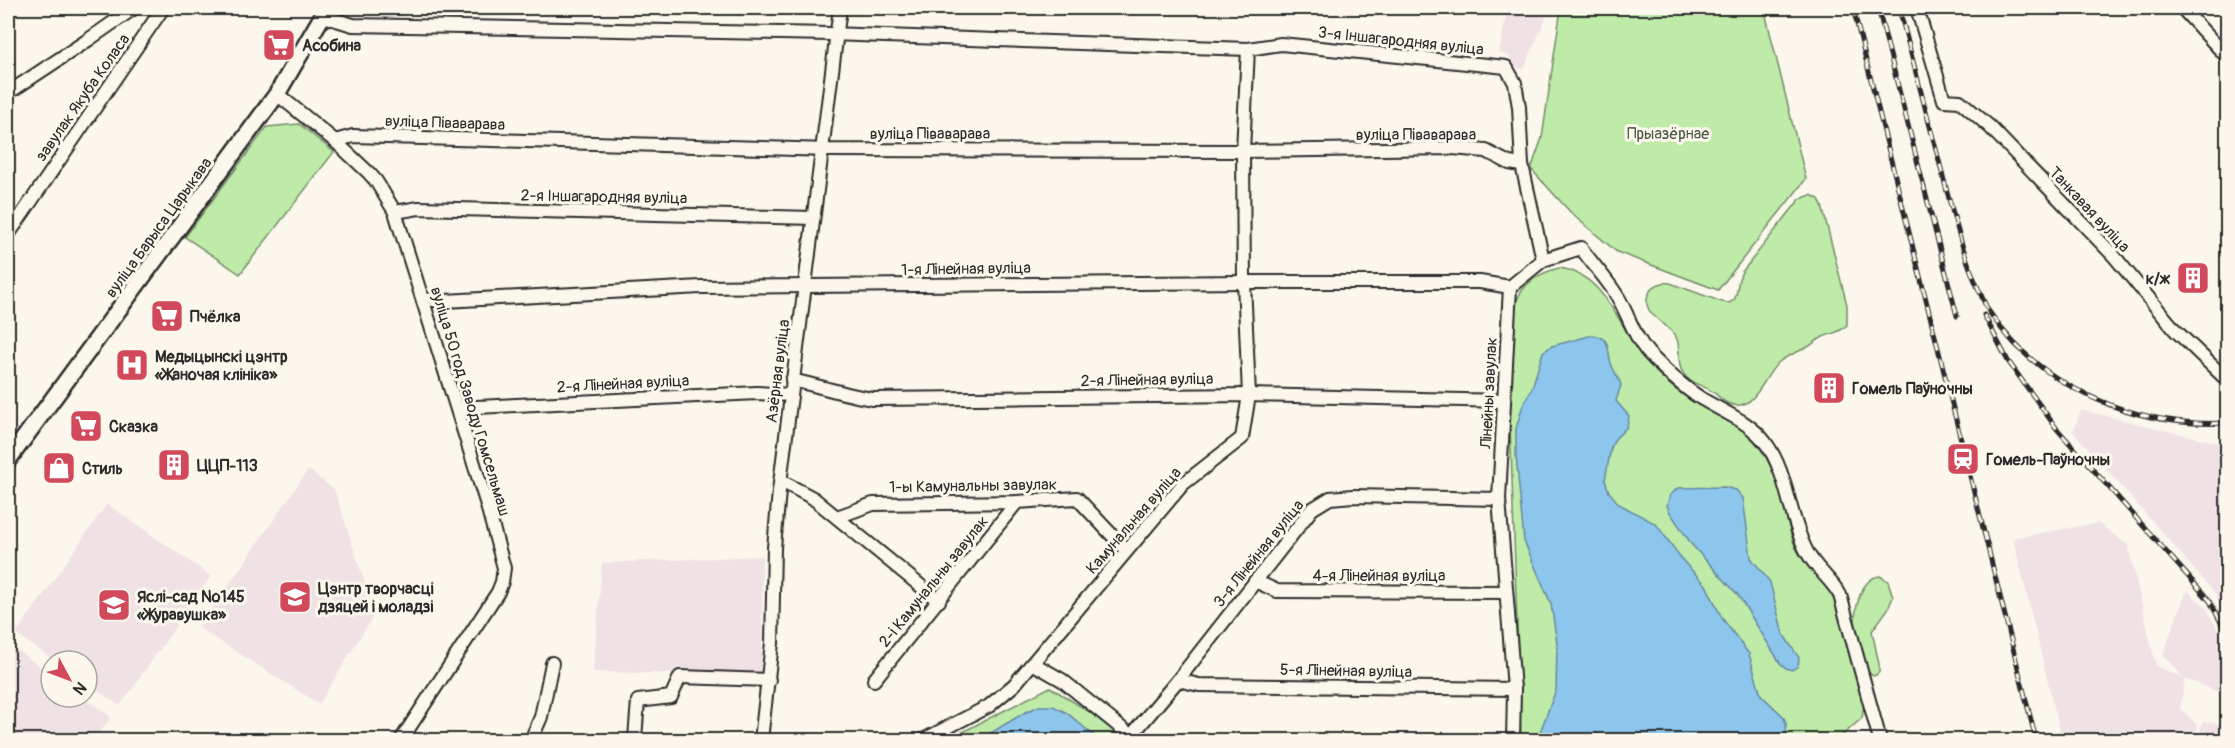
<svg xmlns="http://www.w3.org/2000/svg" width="2235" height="748" viewBox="0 0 2235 748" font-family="Pangolin,sans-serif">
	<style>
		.built { fill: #f0e1e5 }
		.green { fill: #beeba8; stroke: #748b6a; stroke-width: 1.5 }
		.water { fill: #8dc6ec; stroke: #66889f; stroke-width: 1.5 }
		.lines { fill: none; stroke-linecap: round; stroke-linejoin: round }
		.minor-casing { stroke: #2b2b2b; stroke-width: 16 }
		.major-casing { stroke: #2b2b2b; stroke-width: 20 }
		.minor { stroke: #fbf7ec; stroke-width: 12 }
		.major { stroke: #fbf7ec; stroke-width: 15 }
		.rail-casing { stroke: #2b2b2b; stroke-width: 5 }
		.rail { stroke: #fbf7ec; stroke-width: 3; stroke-dasharray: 9; stroke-linecap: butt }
		.labels { text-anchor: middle; stroke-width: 6; stroke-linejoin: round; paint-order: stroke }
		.street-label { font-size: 16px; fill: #2b2b2b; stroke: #fbf7ec }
		.poi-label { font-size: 16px; font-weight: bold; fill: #2b2b2b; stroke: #fbf7ec; text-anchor: start }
		.park-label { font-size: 16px; fill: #505b4a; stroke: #fbf7ec }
	</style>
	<rect width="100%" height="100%" fill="#fbf7ec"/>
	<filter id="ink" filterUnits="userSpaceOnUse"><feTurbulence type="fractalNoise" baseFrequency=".0167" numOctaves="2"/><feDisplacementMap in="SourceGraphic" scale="12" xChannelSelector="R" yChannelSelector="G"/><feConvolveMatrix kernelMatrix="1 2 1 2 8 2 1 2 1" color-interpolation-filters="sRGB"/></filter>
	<g filter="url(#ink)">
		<!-- built -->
		<g class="built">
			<path d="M 1508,8 L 1550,8 L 1524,69 L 1516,67 L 1508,55 L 1499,53 Z"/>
			<path d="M 2081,410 L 2227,445 L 2227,618 L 2215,593 L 2073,431 Z"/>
			<path d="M 308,470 L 334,489 L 375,613 L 319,704 L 199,628 Z"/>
			<path d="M 107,504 L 211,576 L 120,706 L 87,683 L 87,661 L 55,661 L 16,634 Z"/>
			<path d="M 2098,523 L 2128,545 L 2156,666 L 2184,678 L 2163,654 L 2187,590 L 2206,607 L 2227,649 L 2227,695 L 2185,679 L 2180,708 L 2197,725 L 2196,740 L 2062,740 L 2013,538 Z"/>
			<path d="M 762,556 L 762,675 L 593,672 L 602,563 Z"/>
			<path d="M 8,644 L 51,674 L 51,697 L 83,697 L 111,717 L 95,740 L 8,740 Z"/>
			<path d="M 2202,722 L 2227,724 L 2227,740 L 2199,740 Z"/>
		</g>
		<!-- green -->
		<g class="green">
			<path d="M 1561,8 L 1764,8 L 1806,179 L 1718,290 L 1617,252 L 1573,215 L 1531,169 L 1542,138 Z"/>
			<path d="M 299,124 L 334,152 L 240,274 L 185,237 L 267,127 Z"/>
			<path d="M 1811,195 L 1819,199 L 1822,206 L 1847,305 L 1847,325 C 1840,333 1832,333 1823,337 C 1817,340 1813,344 1808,347 C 1798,352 1788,355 1779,362 C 1764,374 1755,416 1727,403 C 1721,400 1718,395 1713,392 C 1703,384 1690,385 1683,373 C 1675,362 1683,345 1674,334 C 1663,320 1638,313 1650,291 C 1655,284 1661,282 1670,283 L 1722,302 L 1729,303 L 1734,300 C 1739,291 1736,282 1742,272 L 1800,199 Z"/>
			<path d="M 1559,268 C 1607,274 1620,332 1649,364 C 1659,376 1673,388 1686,397 C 1708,412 1736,421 1754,441 C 1780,468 1782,512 1795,546 C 1803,565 1820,575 1830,592 C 1847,620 1856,673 1864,705 L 1862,718 L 1837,740 L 1521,740 L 1510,421 L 1514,313 C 1517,287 1535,274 1559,268 Z"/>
			<path d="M 1880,576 L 1888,581 L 1893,597 L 1888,609 L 1872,631 L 1879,664 L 1879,672 L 1876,675 L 1873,676 L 1867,671 C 1863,657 1858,643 1856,629 C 1853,612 1860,578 1880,576 Z"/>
			<path d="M 1050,687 L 1088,711 L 1126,740 L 947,740 Z"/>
		</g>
		<!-- water -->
		<g class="water">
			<path d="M 1593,335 C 1613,338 1606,352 1612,366 C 1615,373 1619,378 1621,385 L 1616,401 L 1629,416 L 1627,427 L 1615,439 L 1611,448 L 1605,480 L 1609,492 L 1619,504 L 1656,524 L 1684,562 L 1706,585 L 1722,618 L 1749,654 L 1761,695 L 1783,716 L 1786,723 L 1787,740 L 1537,740 L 1556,690 L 1557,643 L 1551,604 L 1524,541 L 1516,455 L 1516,429 L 1522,408 L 1532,388 L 1543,352 L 1552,346 Z"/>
			<path d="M 1724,487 L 1736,490 L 1743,498 L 1751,558 L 1770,582 L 1783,634 L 1799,658 L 1798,666 L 1792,670 L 1786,668 L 1780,663 L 1738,595 L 1692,545 L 1669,511 L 1667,505 L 1670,495 L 1678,488 Z"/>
			<path d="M 1039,706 L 1053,706 L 1067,713 L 1099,740 L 979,740 L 1024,713 Z"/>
		</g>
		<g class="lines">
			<!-- minor casing -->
			<g class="minor-casing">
				<g id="minor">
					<path d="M 1917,8 L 1944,100 L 1960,101 L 1990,127 L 2114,256 L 2175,330 L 2228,381"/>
					<path d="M 2182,8 L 2228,58"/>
					<path d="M 323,16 L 353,25 L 830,34 L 1248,49 L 1281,44 L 1506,67 L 1515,83 L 1519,107 L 1522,165 L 1543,260 L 1510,287 L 1499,499 L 1514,689 L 1513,740"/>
					<path d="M 8,93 L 88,40 L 134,8"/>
					<path d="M 277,94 L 335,141 L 369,173 L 376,181 L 395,212 L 486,502 L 504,568 L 502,582 L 498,592 L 401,740"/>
					<path d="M 335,141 L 353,136 L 828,150 L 1243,151 L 1453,148 L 1486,151 L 1509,163 L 1522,165"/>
					<path d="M 395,212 L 419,208 L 813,218"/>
					<path d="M 8,235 L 163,8"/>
					<path d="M 1543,260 L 1581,248 C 1593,265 1609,281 1619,299 C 1630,319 1636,342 1653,358 C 1668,373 1684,388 1702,399 C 1724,412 1750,422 1765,442 C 1788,472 1789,519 1807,552 C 1816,569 1831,579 1840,595 L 1880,740"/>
					<path d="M 423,299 L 445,301 L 701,287 L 1244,282 L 1480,282 L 1510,287"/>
					<path d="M 792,380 C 820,386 845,395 873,399 L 1249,395 L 1504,401"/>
					<path d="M 457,408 L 757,393 L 791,395"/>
					<path d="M 781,481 L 813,498 L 939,601"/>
					<path d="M 837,517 L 873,504 L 1017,502 L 1077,498 L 1126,550"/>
					<path d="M 1255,581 L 1277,591 L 1506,592"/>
					<path d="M 1034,664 L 1062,680 L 1136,740"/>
					<path d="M 874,680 L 1017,502"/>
					<path d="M 1178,680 L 1199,685 L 1514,689"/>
					<path d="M 1131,736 L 1178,680 L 1312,509 L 1330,498 L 1353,496 L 1499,499"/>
					<path d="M 635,738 L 638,701 L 671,697 L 680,677 L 769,680"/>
					<path d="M 531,740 L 541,717 L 552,663"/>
					<path d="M 761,740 L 772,643 L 774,548 L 779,491 L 840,8"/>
					<path d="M 923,740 L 989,706 L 1014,685 L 1183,484 L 1242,438 L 1249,395 L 1244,282 L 1243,151 L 1248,49"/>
				</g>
			</g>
			<!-- major casing -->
			<g class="major-casing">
				<path id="major" d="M 8,460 L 277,94 L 327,8"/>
			</g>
			<!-- minor -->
			<use href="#minor" class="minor"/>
			<!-- major -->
			<use href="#major" class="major"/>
			<!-- rail casing -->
			<g class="rail-casing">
				<g id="rail">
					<path d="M 1853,8 L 2036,740"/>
					<path d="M 1878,8 L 1957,316"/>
					<path d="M 1899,8 C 1914,66 1930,125 1945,184 C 1955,220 1963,254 1978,288 C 1982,296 1985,306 1990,313 C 2041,389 2138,428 2228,423"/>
					<path d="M 1984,315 L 2008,361 L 2057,429 L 2210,601 L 2228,636"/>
				</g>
			</g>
			<!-- rail -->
			<use href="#rail" class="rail"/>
		</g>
	</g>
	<!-- icons -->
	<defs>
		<g id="supermarket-square" transform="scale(1.725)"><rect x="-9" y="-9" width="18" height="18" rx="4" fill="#d1495b" stroke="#fbf7ec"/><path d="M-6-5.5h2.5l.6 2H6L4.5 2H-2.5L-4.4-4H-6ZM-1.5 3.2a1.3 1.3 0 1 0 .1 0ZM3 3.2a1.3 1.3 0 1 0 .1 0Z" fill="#fff"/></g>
		<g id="building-square" transform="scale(1.725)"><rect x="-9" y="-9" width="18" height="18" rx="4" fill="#d1495b" stroke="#fbf7ec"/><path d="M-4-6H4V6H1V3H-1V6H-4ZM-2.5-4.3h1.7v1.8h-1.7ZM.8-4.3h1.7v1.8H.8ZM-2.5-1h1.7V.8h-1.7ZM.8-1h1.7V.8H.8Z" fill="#fff"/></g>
		<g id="hospital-square" transform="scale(1.725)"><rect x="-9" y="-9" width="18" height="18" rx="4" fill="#d1495b" stroke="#fbf7ec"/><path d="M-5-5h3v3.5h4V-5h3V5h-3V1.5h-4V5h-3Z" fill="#fff"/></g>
		<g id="station-square" transform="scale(1.725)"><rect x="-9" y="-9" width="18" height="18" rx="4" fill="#d1495b" stroke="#fbf7ec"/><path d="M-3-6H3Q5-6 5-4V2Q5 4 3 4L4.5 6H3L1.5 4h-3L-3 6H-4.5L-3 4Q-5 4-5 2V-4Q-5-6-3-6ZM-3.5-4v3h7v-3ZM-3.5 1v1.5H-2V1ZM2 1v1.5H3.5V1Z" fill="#fff"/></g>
		<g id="shop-square" transform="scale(1.725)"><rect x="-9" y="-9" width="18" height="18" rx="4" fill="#d1495b" stroke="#fbf7ec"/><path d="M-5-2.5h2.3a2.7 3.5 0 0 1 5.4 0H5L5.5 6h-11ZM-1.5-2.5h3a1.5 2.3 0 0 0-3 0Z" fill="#fff"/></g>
		<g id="school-square" transform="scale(1.725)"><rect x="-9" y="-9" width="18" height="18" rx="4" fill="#d1495b" stroke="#fbf7ec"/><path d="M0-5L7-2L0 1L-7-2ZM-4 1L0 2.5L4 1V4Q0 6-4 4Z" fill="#fff"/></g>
	</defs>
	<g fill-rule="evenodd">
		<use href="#supermarket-square" x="279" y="45"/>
		<use href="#building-square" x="2193" y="278"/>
		<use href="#supermarket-square" x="167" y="316"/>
		<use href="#hospital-square" x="132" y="365"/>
		<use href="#building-square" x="1829" y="388"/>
		<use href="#supermarket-square" x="86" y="426"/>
		<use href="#station-square" x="1963" y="459"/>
		<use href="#building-square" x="174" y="465"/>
		<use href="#shop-square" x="59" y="468"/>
		<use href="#school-square" x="295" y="597"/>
		<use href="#school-square" x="114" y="605"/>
	</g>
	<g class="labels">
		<!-- street labels -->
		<g class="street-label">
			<text transform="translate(1401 40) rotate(6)" y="6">3-я Іншагародняя вуліца</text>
			<text transform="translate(82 97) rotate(-55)" y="6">завулак Якуба Коласа</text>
			<text transform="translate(445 122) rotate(2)" y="6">вуліца Піваварава</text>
			<text x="930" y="139">вуліца Піваварава</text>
			<text x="1416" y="140">вуліца Піваварава</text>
			<text transform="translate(604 196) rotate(1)" y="6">2-я Іншагародняя вуліца</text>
			<text transform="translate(2090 209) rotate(47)" y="6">Танкавая вуліца</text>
			<text transform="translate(158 227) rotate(-54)" y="6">вуліца Барыса Царыкава</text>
			<text transform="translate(966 268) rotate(-1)" y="6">1-я Лінейная вуліца</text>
			<text transform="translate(777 371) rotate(-83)" y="6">Азёрная вуліца</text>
			<text transform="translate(1147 379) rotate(-1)" y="6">2-я Лінейная вуліца</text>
			<text transform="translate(623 383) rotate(-3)" y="6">2-я Лінейная вуліца</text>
			<text transform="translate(1488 393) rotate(-87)" y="6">Лінейны завулак</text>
			<text transform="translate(471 401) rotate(73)" y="6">вуліца 50 год Заводу Гомсельмаш</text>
			<text transform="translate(973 485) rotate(-1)" y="6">1-ы Камунальны завулак</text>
			<text transform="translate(1133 520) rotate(-49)" y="6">Камунальная вуліца</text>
			<text transform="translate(1258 553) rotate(-51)" y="6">3-я Лінейная вуліца</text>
			<text x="1379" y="581">4-я Лінейная вуліца</text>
			<text transform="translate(933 581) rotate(-51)" y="6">2-і Камунальны завулак</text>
			<text transform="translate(1346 670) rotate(1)" y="6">5-я Лінейная вуліца</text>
		</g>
		<!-- poi labels -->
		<g class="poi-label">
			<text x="302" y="51">Асобина</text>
			<text x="2170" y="284" text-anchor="end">к/ж</text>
			<text x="190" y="322">Пчёлка</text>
			<text x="155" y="362">Медыцынскі цэнтр<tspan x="155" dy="18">«Жаночая клініка»</tspan></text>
			<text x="1852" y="394">Гомель Паўночны</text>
			<text x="109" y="432">Сказка</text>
			<text x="1986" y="465">Гомель-Паўночны</text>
			<text x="197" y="471">ЦЦП-113</text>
			<text x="82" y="474">Стиль</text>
			<text x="318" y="594">Цэнтр творчасці<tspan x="318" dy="18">дзяцей і моладзі</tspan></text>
			<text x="137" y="602">Яслі-сад №145<tspan x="137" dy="18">«Журавушка»</tspan></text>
		</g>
		<!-- park labels -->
		<g class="park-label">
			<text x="1668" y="139">Прыазёрнае</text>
		</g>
	</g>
	<!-- margin -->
	<rect width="2235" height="748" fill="none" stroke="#fbf7ec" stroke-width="30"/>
	<rect x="15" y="15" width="2205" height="718" fill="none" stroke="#2b2b2b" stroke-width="2" filter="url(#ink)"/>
	<!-- north arrow -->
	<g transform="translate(69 679) rotate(131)"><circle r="28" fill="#fbf7ec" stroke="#a8a59f" stroke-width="1.5"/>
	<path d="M0-4.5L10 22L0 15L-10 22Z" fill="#d1495b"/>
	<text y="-9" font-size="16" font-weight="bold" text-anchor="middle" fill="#2b2b2b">N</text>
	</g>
</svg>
